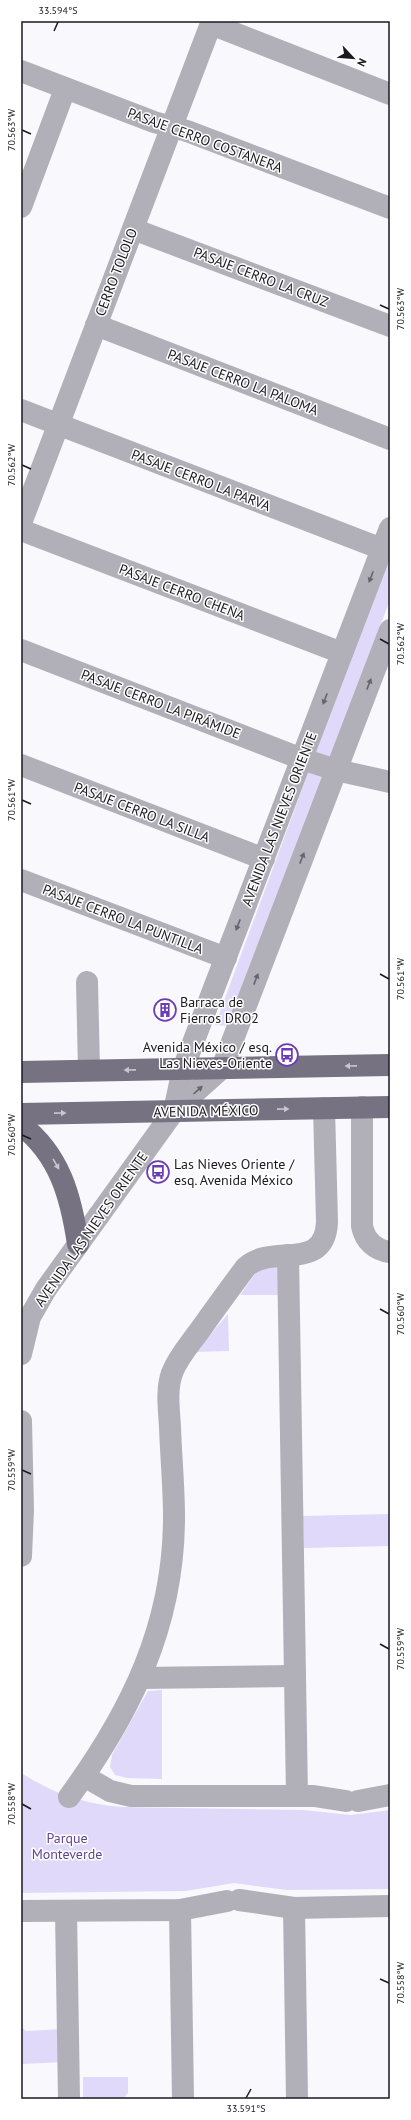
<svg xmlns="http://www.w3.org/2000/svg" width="411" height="2120" viewBox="0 0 411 2120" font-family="'PT Sans',sans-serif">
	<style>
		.green { fill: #e1d9f9 }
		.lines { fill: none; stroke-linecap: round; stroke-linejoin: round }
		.minor { stroke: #b1afb8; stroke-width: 22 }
		.major { stroke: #767282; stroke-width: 22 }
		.oneway { fill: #66646c }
		.oneway2 { fill: #c8c7cd }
		.ticks { fill: none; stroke: #1b1920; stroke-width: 1.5 }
		.labels { text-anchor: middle; stroke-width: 3; stroke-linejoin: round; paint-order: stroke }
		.street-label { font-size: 14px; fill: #1b1920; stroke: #fff }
		.poi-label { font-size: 14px; fill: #1b1920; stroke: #fff; text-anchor: start }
		.park-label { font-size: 14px; fill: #604692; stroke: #fff }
		.neatline { fill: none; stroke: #1b1920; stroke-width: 1.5 }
		.ticks-label { font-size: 10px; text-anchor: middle; fill: #1b1920 }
	</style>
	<rect width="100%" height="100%" fill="#f9f8fc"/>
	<!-- green -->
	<g class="green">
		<path d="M 390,553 L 390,600 L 329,761 L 312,757 Z"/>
		<path d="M 310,768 L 324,773 L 230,1026 L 215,1025 Z"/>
		<path d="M 262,1264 L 279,1264 L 278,1295 L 240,1295 Z"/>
		<path d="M 228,1314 L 229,1351 L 195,1352 Z"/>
		<path d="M 390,1514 L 390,1546 L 304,1548 L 303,1516 Z"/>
		<path d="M 162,1690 L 162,1779 L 127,1778 L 115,1775 L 110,1767 L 112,1755 L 148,1691 Z"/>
		<path d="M 21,1773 C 55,1794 81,1803 121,1807 L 303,1810 L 351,1815 L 390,1810 L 390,1889 L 287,1890 L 234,1883 L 186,1891 L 21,1893 Z"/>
		<path d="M 21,2027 L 26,2031 L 63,2029 L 65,2062 L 21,2064 Z"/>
		<path d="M 83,2077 L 128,2077 L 128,2093 L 123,2099 L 83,2099 Z"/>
	</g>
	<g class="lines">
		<!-- minor -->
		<g class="minor">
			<path d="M 211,24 L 390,94"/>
			<path d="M 21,71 L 154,122 L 187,131 L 390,208"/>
			<path d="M 21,207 L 65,89"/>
			<path d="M 133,229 L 390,326"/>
			<path d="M 96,325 L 390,439"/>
			<path d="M 21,410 L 382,549"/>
			<path d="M 21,523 L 212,21"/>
			<path d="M 21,530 L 342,653"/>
			<path d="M 21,650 L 302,759 L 336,770 L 390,782"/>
			<path d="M 21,765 L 264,859"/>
			<path d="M 21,880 L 226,958"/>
			<path d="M 87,982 L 89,1070"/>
			<path d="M 362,1107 L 362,1226 C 365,1241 375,1250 390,1252"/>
			<path d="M 174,1111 L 183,1069 L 390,528"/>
			<path d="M 288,1255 L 297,1796"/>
			<path d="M 21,1354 L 30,1317 L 46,1289 L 174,1111 L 222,1068 L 390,630"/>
			<path d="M 21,1421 L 23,1510 L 21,1556"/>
			<path d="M 141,1678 L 295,1676"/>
			<path d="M 84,1776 L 110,1791 L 131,1796 L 314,1796 L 346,1801"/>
			<path d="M 69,1797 C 131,1712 174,1625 174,1517 C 174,1487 171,1457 170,1427 C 169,1409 166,1390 172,1373 C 178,1357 190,1344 200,1330 C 215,1309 230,1288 246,1267 C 272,1243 325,1273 327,1222 L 324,1108"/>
			<path d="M 358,1801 L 390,1795"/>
			<path d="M 239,1900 L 294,1908 L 390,1906"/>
			<path d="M 294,1908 L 297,2099"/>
			<path d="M 180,1910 L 183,2099"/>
			<path d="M 21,1911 L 180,1910 L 227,1901"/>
			<path d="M 66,1911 L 69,2099"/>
		</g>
		<!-- major -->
		<g class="major">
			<path d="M 21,1072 L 390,1065"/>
			<path d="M 21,1114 L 390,1107"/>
			<path d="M 21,1125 C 60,1155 71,1197 78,1244"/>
		</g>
	</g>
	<!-- one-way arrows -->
	<defs><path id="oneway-solid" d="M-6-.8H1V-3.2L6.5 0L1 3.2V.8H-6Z"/></defs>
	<g class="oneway">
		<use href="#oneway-solid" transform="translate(371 577) rotate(111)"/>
		<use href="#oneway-solid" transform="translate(369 684) rotate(-69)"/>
		<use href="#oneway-solid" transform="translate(325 699) rotate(111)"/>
		<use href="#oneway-solid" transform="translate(302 858) rotate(-69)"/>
		<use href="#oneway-solid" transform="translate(238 925) rotate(111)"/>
		<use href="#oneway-solid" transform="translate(256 979) rotate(-69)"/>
		<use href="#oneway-solid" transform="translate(198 1090) rotate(-42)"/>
	</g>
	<g class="oneway2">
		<use href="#oneway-solid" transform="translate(351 1066) rotate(179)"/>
		<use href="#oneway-solid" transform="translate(130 1070) rotate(179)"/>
		<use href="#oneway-solid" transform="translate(283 1109) rotate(-1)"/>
		<use href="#oneway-solid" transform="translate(60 1113) rotate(-1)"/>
		<use href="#oneway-solid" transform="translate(56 1164) rotate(60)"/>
	</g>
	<!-- ticks -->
	<path class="ticks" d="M 54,31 L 58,22M 22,130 L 31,134M 380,305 L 389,309M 22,465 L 31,469M 380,639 L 389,644M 22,800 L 31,804M 380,974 L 389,979M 22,1135 L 31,1139M 380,1309 L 389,1314M 22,1470 L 31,1474M 380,1644 L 389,1649M 22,1804 L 31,1809M 380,1979 L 389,1983M 246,2098 L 251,2089"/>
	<!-- icons -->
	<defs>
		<g id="building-ring" transform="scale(1.15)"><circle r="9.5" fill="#fff" stroke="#6b3cb4" stroke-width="1.5"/><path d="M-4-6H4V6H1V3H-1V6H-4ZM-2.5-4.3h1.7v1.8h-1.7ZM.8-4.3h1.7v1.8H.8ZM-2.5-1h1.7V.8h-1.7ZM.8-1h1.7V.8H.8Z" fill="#6b3cb4"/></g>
		<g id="bus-ring" transform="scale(1.15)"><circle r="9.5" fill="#fff" stroke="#6b3cb4" stroke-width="1.5"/><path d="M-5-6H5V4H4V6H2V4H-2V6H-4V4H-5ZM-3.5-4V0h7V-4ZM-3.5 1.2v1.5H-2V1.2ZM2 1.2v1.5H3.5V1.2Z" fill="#6b3cb4"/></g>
	</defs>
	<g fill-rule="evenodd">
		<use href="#building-ring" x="165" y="1010"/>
		<use href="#bus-ring" x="287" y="1055"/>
		<use href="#bus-ring" x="158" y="1172"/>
	</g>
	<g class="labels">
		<!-- street labels -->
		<g class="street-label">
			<text transform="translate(205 140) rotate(20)" y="5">PASAJE CERRO COSTANERA</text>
			<text transform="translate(116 272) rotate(-69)" y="5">CERRO TOLOLO</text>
			<text transform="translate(261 277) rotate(21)" y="5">PASAJE CERRO LA CRUZ</text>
			<text transform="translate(243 382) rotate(21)" y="5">PASAJE CERRO LA PALOMA</text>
			<text transform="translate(201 480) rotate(21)" y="5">PASAJE CERRO LA PARVA</text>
			<text transform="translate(182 592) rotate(21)" y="5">PASAJE CERRO CHENA</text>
			<text transform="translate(161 704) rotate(21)" y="5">PASAJE CERRO LA PIRÁMIDE</text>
			<text transform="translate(142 812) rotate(21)" y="5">PASAJE CERRO LA SILLA</text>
			<text transform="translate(279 819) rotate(-69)" y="5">AVENIDA LAS NIEVES ORIENTE</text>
			<text transform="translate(123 919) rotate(21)" y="5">PASAJE CERRO LA PUNTILLA</text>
			<text transform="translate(206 1111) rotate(-1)" y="5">AVENIDA MÉXICO</text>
			<text transform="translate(91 1229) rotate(-55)" y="5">AVENIDA LAS NIEVES ORIENTE</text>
		</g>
		<!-- poi labels -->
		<g class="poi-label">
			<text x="180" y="1007">Barraca de<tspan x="180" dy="16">Fierros DRO2</tspan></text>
			<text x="272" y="1052" text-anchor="end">Avenida México / esq.<tspan x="272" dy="16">Las Nieves-Oriente</tspan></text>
			<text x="174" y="1169">Las Nieves Oriente /<tspan x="174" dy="16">esq. Avenida México</tspan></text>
		</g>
		<!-- park labels -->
		<g class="park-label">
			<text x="67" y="1843">Parque<tspan x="67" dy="16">Monteverde</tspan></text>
		</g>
	</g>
	<!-- border -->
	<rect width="411" height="2120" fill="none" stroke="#ffffff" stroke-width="44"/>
	<!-- north arrow -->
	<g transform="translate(353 58) rotate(116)" stroke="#ffffff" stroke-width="3" paint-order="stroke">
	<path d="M0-3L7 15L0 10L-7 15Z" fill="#1b1920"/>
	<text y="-6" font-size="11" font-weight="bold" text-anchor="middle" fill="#1b1920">N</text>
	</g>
	<rect x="22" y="22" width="367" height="2076" class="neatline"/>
	<g class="ticks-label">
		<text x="58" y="14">33.594°S</text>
		<text transform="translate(11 130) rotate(-90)" y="4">70.563°W</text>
		<text transform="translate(400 309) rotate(-90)" y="4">70.563°W</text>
		<text transform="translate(11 465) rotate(-90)" y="4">70.562°W</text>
		<text transform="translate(400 644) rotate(-90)" y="4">70.562°W</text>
		<text transform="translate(11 800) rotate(-90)" y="4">70.561°W</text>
		<text transform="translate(400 979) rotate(-90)" y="4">70.561°W</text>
		<text transform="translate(11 1135) rotate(-90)" y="4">70.560°W</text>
		<text transform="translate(400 1314) rotate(-90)" y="4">70.560°W</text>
		<text transform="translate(11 1470) rotate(-90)" y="4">70.559°W</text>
		<text transform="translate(400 1649) rotate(-90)" y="4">70.559°W</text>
		<text transform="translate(11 1804) rotate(-90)" y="4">70.558°W</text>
		<text transform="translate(400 1983) rotate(-90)" y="4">70.558°W</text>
		<text x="246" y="2112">33.591°S</text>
	</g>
</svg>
